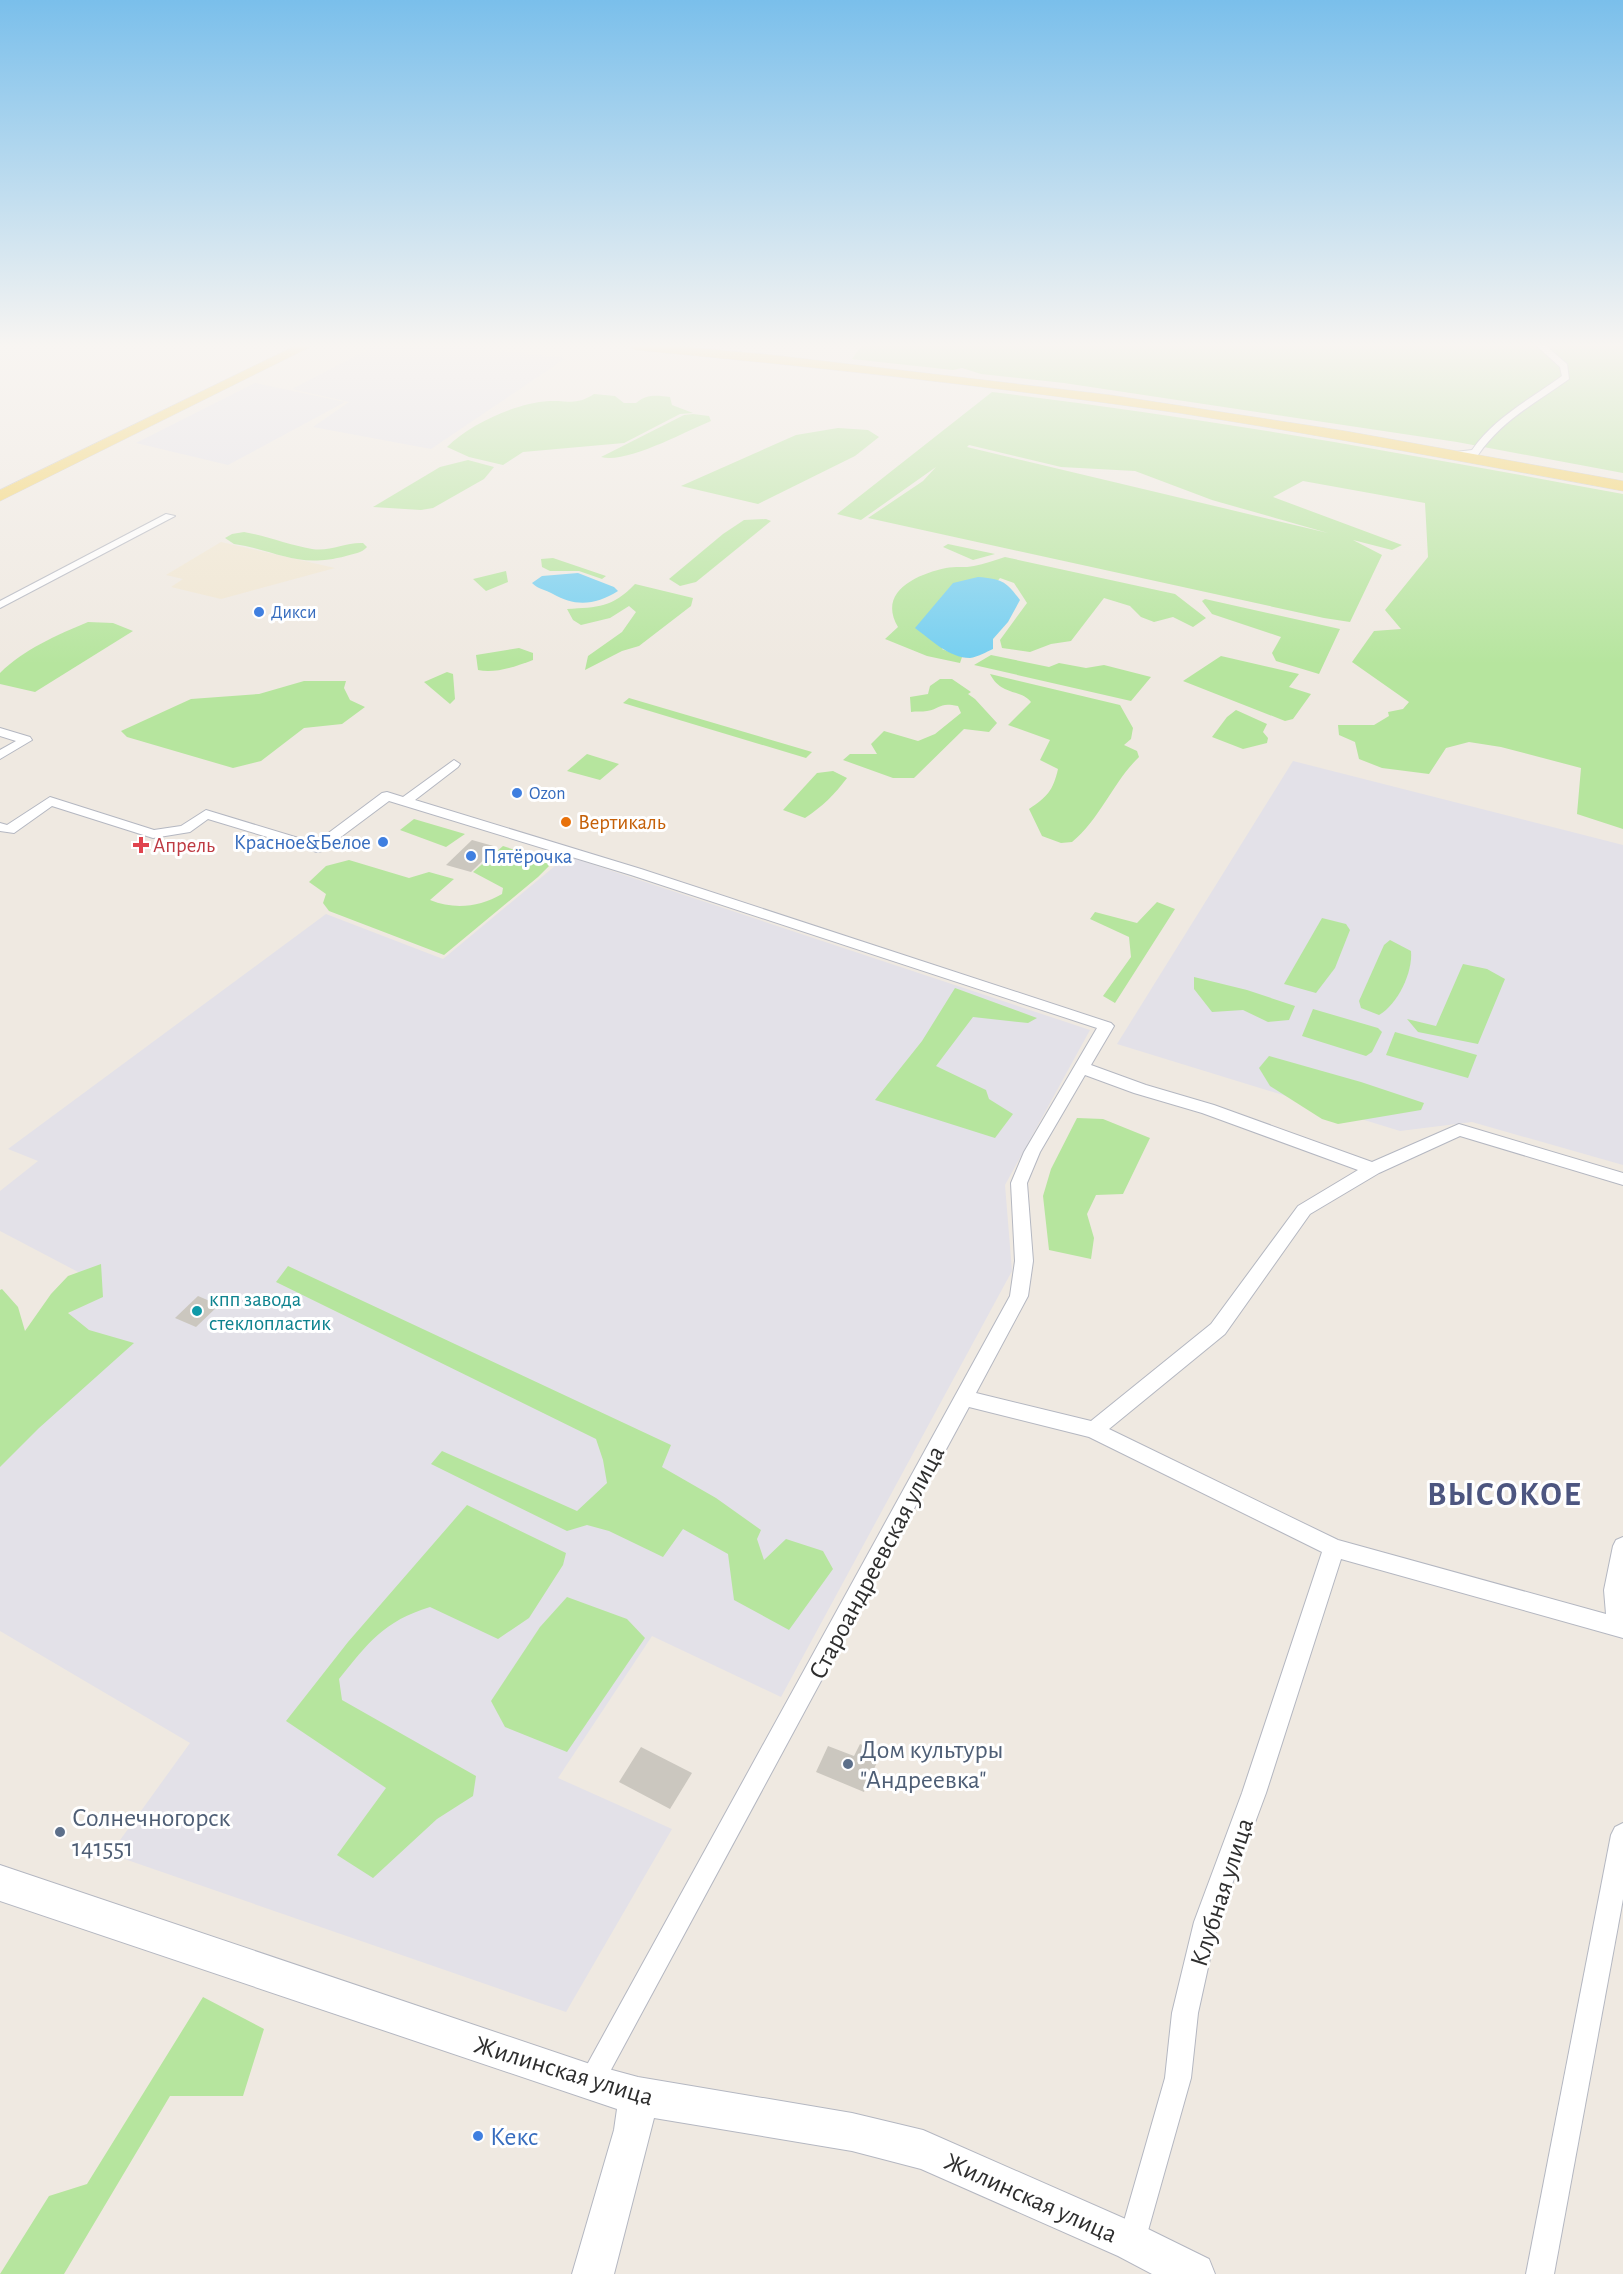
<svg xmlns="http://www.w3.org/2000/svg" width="1623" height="2274" viewBox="0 0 1623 2274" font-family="'Alegreya Sans',sans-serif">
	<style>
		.industrial { fill: #e3e1e8 }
		.education { fill: #f0e6d1 }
		.green { fill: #b6e59e; fill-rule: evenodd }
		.water { fill: #75cff0 }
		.building { fill: #cbc7bf }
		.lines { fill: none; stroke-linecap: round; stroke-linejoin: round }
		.street-casing { stroke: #b4b7c1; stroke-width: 2 }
		.secondary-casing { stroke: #b4b7c1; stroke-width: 2 }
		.primary-casing { stroke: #c9c9c9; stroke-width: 1 }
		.street { fill: #fff; fill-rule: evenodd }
		.secondary { fill: #fff; fill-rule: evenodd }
		.primary { fill: #f2d163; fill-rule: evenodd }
		.shop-dot { fill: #3f7fe0; stroke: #fff; stroke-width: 2 }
		.food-dot { fill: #e8710a; stroke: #fff; stroke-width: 2 }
		.health-dot { fill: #e0444e; stroke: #fff; stroke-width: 2 }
		.culture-dot { fill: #0f9aa8; stroke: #fff; stroke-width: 2 }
		.service-dot { fill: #5c6f8a; stroke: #fff; stroke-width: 2 }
		.labels { text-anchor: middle; stroke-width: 6; stroke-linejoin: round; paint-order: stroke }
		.far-shop-label { font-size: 18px; fill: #366cbe; stroke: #fff; text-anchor: start }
		.food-label { font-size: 21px; fill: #c56008; stroke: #fff; text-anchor: start }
		.shop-label { font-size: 21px; fill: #366cbe; stroke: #fff; text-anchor: end }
		.health-label { font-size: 21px; fill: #be3a42; stroke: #fff; text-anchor: start }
		.culture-label { font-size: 21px; fill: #0d838f; stroke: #fff; text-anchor: start }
		.near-street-label { font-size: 26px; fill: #2e2e2e; stroke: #fff }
		.near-service-label { font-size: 26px; fill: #4e5e75; stroke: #fff; text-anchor: start }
		.near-shop-label { font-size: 26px; fill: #366cbe; stroke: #fff; text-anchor: start }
		.near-district-label { font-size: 33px; font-weight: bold; letter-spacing: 1.5px; fill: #4d5680; stroke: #fff }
	</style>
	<rect width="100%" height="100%" fill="#efe9e1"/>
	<!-- industrial -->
	<g class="industrial">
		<path d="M 375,346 L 453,346 L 566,358 L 431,449 L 313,427 L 349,402 L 292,389 Z"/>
		<path d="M 255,383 L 345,402 L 228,465 L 136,443 Z"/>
		<path d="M 1293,761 L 1623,845 L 1623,1165 L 1472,1122 L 1400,1131 L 1117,1044 Z"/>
		<path d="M 567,856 L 1090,1030 L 1005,1185 L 1012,1271 L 781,1697 L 652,1636 L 558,1778 L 672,1829 L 566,2012 L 110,1854 L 190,1743 L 0,1631 L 0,1441 L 45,1336 L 101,1284 L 0,1231 L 0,1191 L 38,1161 L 8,1149 L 326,914 L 443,959 Z"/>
	</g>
	<!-- education -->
	<path class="education" d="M 221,542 L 335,568 L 221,599 L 171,587 L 183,579 L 166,575 Z"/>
	<!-- green -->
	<g class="green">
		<path d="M 861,346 L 1623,346 L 1623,473 L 1457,442 L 1064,383 L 981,374 L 962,368 L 953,370 L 852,359 Z"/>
		<path d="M 992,392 C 1203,417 1414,455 1623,494 L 1623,829 L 1577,814 L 1581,768 L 1501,747 L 1469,742 L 1446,748 L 1429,774 L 1382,768 L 1359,759 L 1355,742 L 1339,735 L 1338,725 L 1374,725 L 1389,716 L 1388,712 L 1403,709 L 1409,702 L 1352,662 L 1374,631 L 1401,629 L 1385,610 L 1428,557 L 1425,503 L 1303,481 L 1273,497 L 1402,545 L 1392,550 L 1353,540 L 1382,555 L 1350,622 L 1324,618 L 868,518 L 923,481 L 936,467 L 861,520 L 837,514 ZM 969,445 L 1061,467 L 1135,471 L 1212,500 L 1328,533 L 967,447 Z"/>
		<path d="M 594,394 L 615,396 L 624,403 L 636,403 C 646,394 657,395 670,397 L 672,405 L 693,413 L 680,414 L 624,443 L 523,452 L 503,465 L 469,457 L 447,447 C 470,424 516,403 549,401 C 570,400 575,406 594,394 Z"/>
		<path d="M 693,414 L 709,416 L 711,421 C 686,431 627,464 601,457 L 684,415 Z"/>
		<path d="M 838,428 L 868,430 L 879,437 L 855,456 L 758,504 L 681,486 L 796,435 Z"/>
		<path d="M 468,460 L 494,467 L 484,479 L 433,508 L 421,510 L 373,507 L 440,467 Z"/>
		<path d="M 766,519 L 771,521 L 696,582 L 680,586 L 669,579 L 723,534 L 744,520 Z"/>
		<path d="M 244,532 C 267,536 289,545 312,549 C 330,552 346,542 363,543 L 367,547 C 362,553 353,554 346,556 C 297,569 279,551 234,544 L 225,538 L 232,534 Z"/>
		<path d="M 948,544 L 995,554 L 973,560 L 943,547 Z"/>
		<path d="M 1005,557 L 1175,594 L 1206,618 L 1193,627 L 1173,617 L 1154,622 L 1141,617 L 1130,606 L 1104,598 L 1071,641 L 1051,644 L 1030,652 L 1002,648 L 1000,640 L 1027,603 L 1014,583 L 1000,578 L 942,649 L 962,657 L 960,663 L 927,656 L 885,639 L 898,627 C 877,592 917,574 946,568 C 955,566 965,568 974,566 C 984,564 995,560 1005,557 Z"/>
		<path d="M 553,558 L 606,576 L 602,579 L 579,571 L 550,571 L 542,567 L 541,559 Z"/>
		<path d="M 506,571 L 508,582 L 486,591 L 473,579 Z"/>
		<path d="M 635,584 L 693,598 L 691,606 L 639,646 L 622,651 L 585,670 L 588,656 L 622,632 L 636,612 L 629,606 L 610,618 L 581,625 L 573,620 L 567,609 C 598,607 612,608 635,584 Z"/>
		<path d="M 1205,599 L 1340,629 L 1319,674 L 1276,661 L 1272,653 L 1281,637 L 1212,614 L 1202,601 Z"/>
		<path d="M 88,622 L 113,623 L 133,631 L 35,692 L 0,684 L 0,673 C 24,649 57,635 88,622 Z"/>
		<path d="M 519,648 L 533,653 L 533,660 C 517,666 495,674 478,670 L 476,655 Z"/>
		<path d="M 991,655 L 1049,667 L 1059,663 L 1086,668 L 1104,665 L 1151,677 L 1131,701 L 974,665 Z"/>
		<path d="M 1221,656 L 1299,674 L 1289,687 L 1311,694 L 1293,719 L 1285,721 L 1183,681 Z"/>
		<path d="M 447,672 L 453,674 L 455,699 L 450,704 L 424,682 Z"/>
		<path d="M 990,674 L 1120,705 L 1133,728 L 1131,739 L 1124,745 L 1137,751 L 1139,757 C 1113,782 1101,818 1072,842 L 1061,843 L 1042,836 L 1029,809 C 1047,797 1053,791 1058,769 L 1040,760 L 1050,740 L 1008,725 L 1031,702 C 1021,689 1001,696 990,674 Z"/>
		<path d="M 940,679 L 952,679 L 971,692 L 968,694 L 975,699 L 997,723 L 989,732 L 964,729 L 914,778 L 893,778 L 843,760 L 850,754 L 877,754 L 871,744 L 884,731 L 918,741 L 935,734 L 961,713 L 958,706 C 939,702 942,708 927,711 C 922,712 916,711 911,712 L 910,697 L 928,694 L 930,686 Z"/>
		<path d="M 304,681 L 346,681 L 344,688 L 350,700 L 365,707 L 342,724 L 304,728 L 261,761 L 233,768 L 127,737 L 121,731 L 191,699 L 259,694 Z"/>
		<path d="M 629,698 L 812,752 L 806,758 L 623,703 Z"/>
		<path d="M 1236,710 L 1267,724 L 1263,732 L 1268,738 L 1267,743 L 1243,749 L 1212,737 L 1227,717 Z"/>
		<path d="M 587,754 L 619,764 L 600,780 L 567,771 Z"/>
		<path d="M 833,771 L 847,778 C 835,794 822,807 805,818 L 783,810 L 817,773 Z"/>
		<path d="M 414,819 L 465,834 L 446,847 L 400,830 Z"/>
		<path d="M 503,846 L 536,857 L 550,865 L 538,877 L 444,955 L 329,911 L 323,903 L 326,894 L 309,882 L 326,866 L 349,860 L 409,878 L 429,872 L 454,879 L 430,900 C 455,910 479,907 502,894 L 503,888 L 473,872 Z"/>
		<path d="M 1157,902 L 1175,909 L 1115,1003 L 1103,996 L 1131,957 L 1129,937 L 1090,919 L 1095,912 L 1137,923 Z"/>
		<path d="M 1322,918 L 1346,924 L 1350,930 L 1335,968 L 1316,993 L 1284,984 Z"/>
		<path d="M 1390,940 L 1411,951 C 1413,972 1398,1004 1379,1015 L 1361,1008 L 1359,1001 L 1384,945 Z"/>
		<path d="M 1463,964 L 1487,969 L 1505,979 L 1478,1044 L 1418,1032 L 1407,1019 L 1436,1026 Z"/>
		<path d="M 1194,977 L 1247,990 L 1295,1006 L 1289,1020 L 1268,1022 L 1243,1010 L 1212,1012 L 1194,989 Z"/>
		<path d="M 955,988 L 1037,1018 L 1028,1023 L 973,1017 L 936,1066 L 986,1090 L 989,1099 L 1013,1114 L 995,1138 L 875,1100 L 922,1041 Z"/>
		<path d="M 1313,1009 L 1378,1028 L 1382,1032 L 1372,1052 L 1366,1056 L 1302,1036 Z"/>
		<path d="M 1395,1032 L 1477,1055 L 1468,1078 L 1386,1055 Z"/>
		<path d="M 1269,1056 L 1361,1082 L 1424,1103 L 1421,1110 L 1338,1124 L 1322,1119 L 1270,1086 L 1259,1068 Z"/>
		<path d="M 1077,1118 L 1103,1119 L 1150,1138 L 1123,1194 L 1096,1195 L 1087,1214 L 1094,1238 L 1091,1259 L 1049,1250 L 1043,1196 L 1051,1169 Z"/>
		<path d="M 101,1264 L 103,1297 L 68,1313 L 89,1330 L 134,1343 L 39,1428 L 0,1467 L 0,1290 L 2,1289 L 18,1307 L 25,1331 L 51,1294 L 68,1276 Z"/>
		<path d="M 288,1266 L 671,1445 L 662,1467 L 716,1498 L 761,1530 L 757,1539 L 764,1560 L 786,1539 L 823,1551 L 833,1569 L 789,1630 L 734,1600 L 728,1554 L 683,1529 L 663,1557 L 609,1531 L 587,1525 L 567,1531 L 431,1464 L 442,1451 L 577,1511 L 607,1483 L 603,1460 L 596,1439 L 276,1282 Z"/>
		<path d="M 467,1505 L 566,1553 L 563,1565 L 529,1618 L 498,1639 L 430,1607 C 384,1621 368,1643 339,1679 L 342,1700 L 476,1776 L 473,1796 L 437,1819 L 373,1878 L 337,1855 L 386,1788 L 286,1721 L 348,1642 Z"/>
		<path d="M 567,1597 L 627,1619 L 645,1638 L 567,1752 L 505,1727 L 491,1701 L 540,1627 Z"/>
		<path d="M 203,1997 L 264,2029 L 243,2096 L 170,2096 L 64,2274 L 0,2274 L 49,2196 L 87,2184 Z"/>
	</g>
	<!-- water -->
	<g class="water">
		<path d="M 578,573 L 614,587 L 618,591 C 596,605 575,607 553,594 C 545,589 539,590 532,583 L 542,576 Z"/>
		<path d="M 978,577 C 1002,579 1006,581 1020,600 L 1008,622 L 993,639 L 993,649 C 986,652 978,657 970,658 C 949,658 930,639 915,628 L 953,583 Z"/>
	</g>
	<!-- building -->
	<g class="building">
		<path d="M 472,840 L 497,847 L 471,872 L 446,865 Z"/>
		<path d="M 198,1296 L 219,1305 L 196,1327 L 175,1318 Z"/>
		<path d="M 860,1744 L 881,1753 L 864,1792 L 816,1772 L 828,1746 L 854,1756 Z"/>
		<path d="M 641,1747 L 692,1773 L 670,1809 L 619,1782 Z"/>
	</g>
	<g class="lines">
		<!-- street casing -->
		<g class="street-casing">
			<g id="street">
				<path d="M 1537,346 L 1546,346 L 1567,364 L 1569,379 C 1536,403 1502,420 1478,455 L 1447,457 L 1447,453 L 1472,450 C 1495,417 1529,400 1562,376 L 1560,367 Z"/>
				<path d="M 166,514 L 175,516 L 0,608 L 0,601 Z"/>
				<path d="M 0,728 L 30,737 L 32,740 L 0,759 L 0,750 L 16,741 L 0,736 Z"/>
				<path d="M 454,760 L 460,764 L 458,767 L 415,800 L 641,869 L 1111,1023 L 1114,1026 L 1091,1065 L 1146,1085 L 1214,1105 L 1372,1162 L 1459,1124 L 1623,1173 L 1623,1185 L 1460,1136 L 1379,1173 L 1310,1214 L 1225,1334 L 1109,1429 L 1338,1540 L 1606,1614 L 1604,1590 L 1613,1546 L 1616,1540 L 1623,1537 L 1623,1638 L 1341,1559 L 1266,1793 L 1218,1922 L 1198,2013 L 1191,2078 L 1142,2252 L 1132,2256 L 1122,2252 L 1118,2242 L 1165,2078 L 1172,2013 L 1194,1922 L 1242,1793 L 1322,1552 L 1089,1437 L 969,1407 L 599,2092 L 590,2096 L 581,2092 L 577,2083 L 1010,1296 L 1015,1261 L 1011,1183 L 1024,1152 L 1097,1028 L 631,875 L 389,801 L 322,851 L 317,852 L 208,819 L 190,832 L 153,838 L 52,806 L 14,833 L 0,831 L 0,823 L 7,825 L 50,797 L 154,830 L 181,826 L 206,810 L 315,843 L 382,793 L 387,792 L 403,797 ZM 1085,1075 L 1134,1093 L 1202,1113 L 1358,1170 L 1298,1206 L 1211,1324 L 1091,1421 L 976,1393 L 1028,1296 L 1033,1261 L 1027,1183 L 1040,1152 Z"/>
				<path d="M 1623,1823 L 1623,1899 L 1554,2274 L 1526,2274 L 1611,1835 L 1615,1827 Z"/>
			</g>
		</g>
		<!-- secondary casing -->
		<g class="secondary-casing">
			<path id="secondary" d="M 0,1865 L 590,2064 L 638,2077 L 852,2113 L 923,2130 L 1146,2228 L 1209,2259 L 1215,2274 L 1152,2274 L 1118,2256 L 921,2169 L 852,2151 L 654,2118 L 614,2274 L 572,2274 L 614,2130 L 617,2109 L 0,1901 Z"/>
		</g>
		<!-- primary casing -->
		<g class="primary-casing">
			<g id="primary">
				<path d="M 295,346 L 312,346 L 0,501 L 0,490 Z"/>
				<path d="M 629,346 L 677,346 L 772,355 L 1110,395 L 1345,431 L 1623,481 L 1623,491 C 1475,464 1327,436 1179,413 C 998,387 817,367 636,350 Z"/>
			</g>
		</g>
		<!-- street -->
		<use href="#street" class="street"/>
		<!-- secondary -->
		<use href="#secondary" class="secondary"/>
		<!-- primary -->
		<use href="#primary" class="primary"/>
	</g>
	<!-- sky -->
	<linearGradient id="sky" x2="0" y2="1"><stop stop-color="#7abfeb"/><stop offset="0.52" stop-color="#f8f5f2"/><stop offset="1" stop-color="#f8f5f2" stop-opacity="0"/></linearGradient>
	<rect width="1623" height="664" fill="url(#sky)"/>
	<!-- markers -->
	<g class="shop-dot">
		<circle cx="259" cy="612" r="6"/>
		<circle cx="517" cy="793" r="6"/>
		<circle cx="383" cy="842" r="6"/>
		<circle cx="471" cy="856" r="6"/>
		<circle cx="478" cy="2136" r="6"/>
	</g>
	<circle class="food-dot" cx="566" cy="822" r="6"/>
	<path class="health-dot" d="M138 836h6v6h6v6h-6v6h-6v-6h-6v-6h6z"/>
	<circle class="culture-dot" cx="197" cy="1311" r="6"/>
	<g class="service-dot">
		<circle cx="848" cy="1764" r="6"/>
		<circle cx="60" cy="1832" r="6"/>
	</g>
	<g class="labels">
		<!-- far-shop labels -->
		<g class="far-shop-label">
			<text x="271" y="618">Дикси</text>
			<text x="529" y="799">Ozon</text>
		</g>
		<!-- food labels -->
		<g class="food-label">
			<text x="578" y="829">Вертикаль</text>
		</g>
		<!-- shop labels -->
		<g class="shop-label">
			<text x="371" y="849">Красное&amp;Белое</text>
			<text x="483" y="863" text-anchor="start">Пятёрочка</text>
		</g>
		<!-- health labels -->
		<g class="health-label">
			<text x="153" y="852">Апрель</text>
		</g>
		<!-- culture labels -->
		<g class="culture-label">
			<text x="209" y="1306">кпп завода<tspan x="209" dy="24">стеклопластик</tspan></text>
		</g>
		<!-- near-street labels -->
		<g class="near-street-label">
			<text transform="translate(876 1562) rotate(-62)" y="9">Староандреевская улица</text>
			<text transform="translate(1221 1892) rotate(-72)" y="9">Клубная улица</text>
			<text transform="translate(564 2070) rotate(17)" y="9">Жилинская улица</text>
			<text transform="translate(1031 2197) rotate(24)" y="9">Жилинская улица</text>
		</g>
		<!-- near-service labels -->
		<g class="near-service-label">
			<text x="860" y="1758">Дом культуры<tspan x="860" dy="30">"Андреевка"</tspan></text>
			<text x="72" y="1826">Солнечногорск<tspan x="72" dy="30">141551</tspan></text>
		</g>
		<!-- near-shop labels -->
		<g class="near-shop-label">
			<text x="490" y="2145">Кекс</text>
		</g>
		<!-- near-district labels -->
		<g class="near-district-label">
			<text x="1505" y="1505">ВЫСОКОЕ</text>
		</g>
	</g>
</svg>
